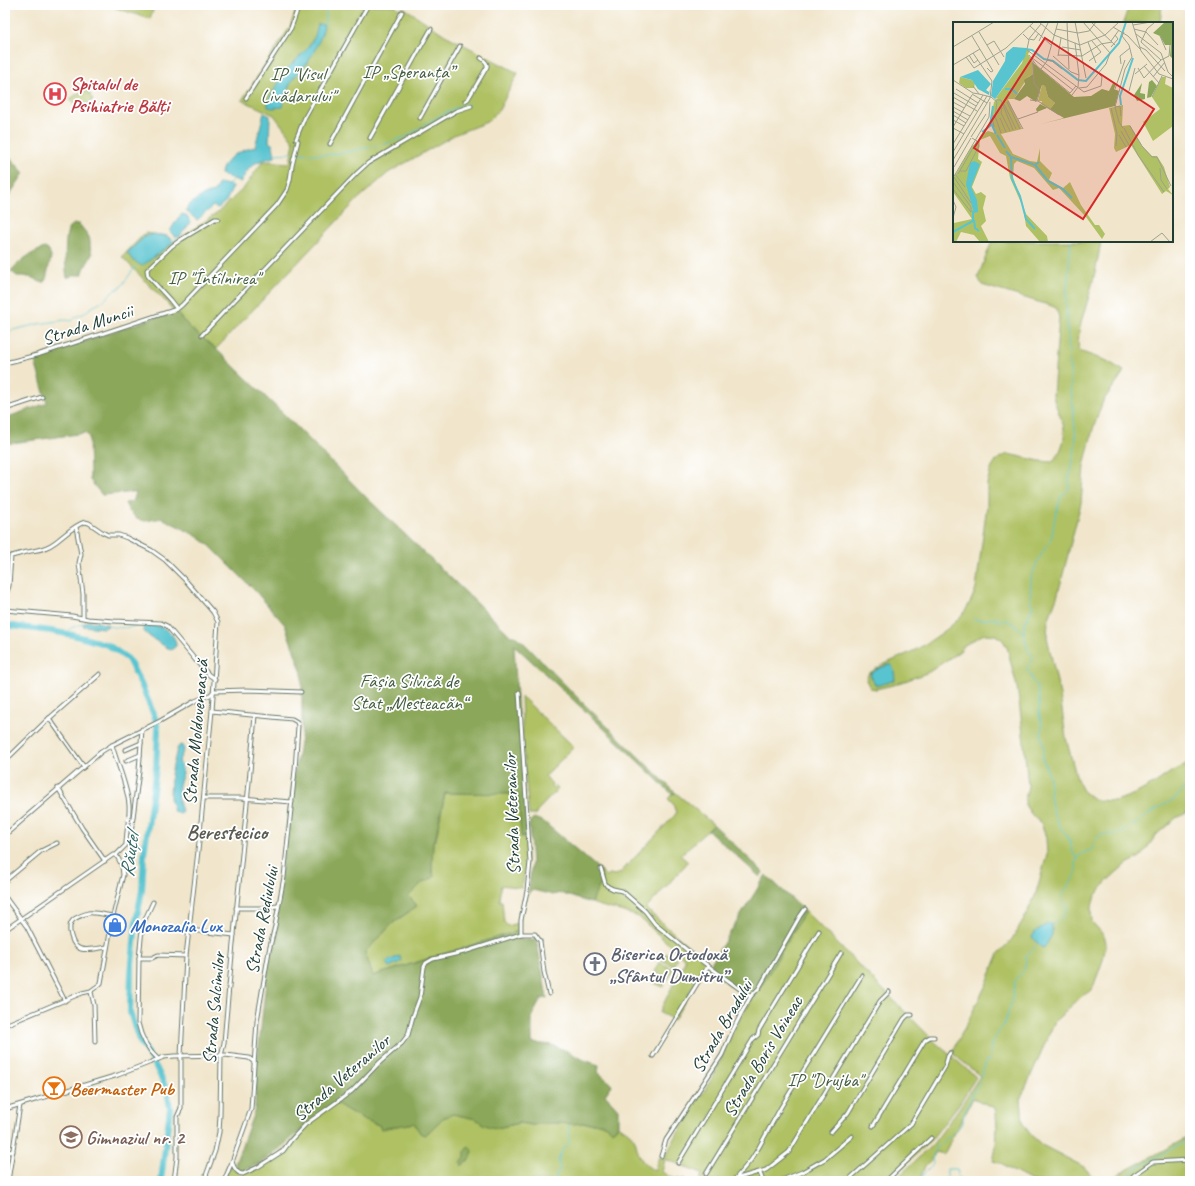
<svg xmlns="http://www.w3.org/2000/svg" width="1195" height="1186" viewBox="0 0 1195 1186" font-family="Caveat,sans-serif">
	<style>
		.green { fill: #afc164; stroke: #677f4c }
		.forest { fill: #8ba75a; stroke: #557247 }
		.water { fill: #58c4d0; stroke: #3c8082 }
		.lines { fill: none; stroke-linecap: round; stroke-linejoin: round }
		.stream { stroke: #58c4d0; stroke-width: 1 }
		.river { stroke: #58c4d0; stroke-width: 6 }
		.street-casing { stroke: #687869; stroke-width: 5 }
		.street { stroke: #fff; stroke-width: 3 }
		.labels { text-anchor: middle; stroke-width: 3.5; stroke-linejoin: round; paint-order: stroke }
		.park-label { font-size: 19px; fill: #435e40; stroke: #fff }
		.health-label { font-size: 19px; font-weight: bold; fill: #be3a42; stroke: #fff; text-anchor: start }
		.street-label { font-size: 19px; fill: #1f3d34; stroke: #fff }
		.shop-label { font-size: 19px; font-weight: bold; fill: #366cbe; stroke: #fff; text-anchor: start }
		.worship-label { font-size: 19px; font-weight: bold; fill: #5b616d; stroke: #fff; text-anchor: start }
		.food-label { font-size: 19px; font-weight: bold; fill: #c56008; stroke: #fff; text-anchor: start }
		.education-label { font-size: 19px; font-weight: bold; fill: #785e54; stroke: #fff; text-anchor: start }
		.water-label { font-size: 20px; font-style: italic; fill: #306663; stroke: #fff }
		.quarter-label { font-size: 21px; font-weight: bold; fill: #5c5c54; stroke: #fff }
		.inset-river { fill: none; stroke: #58c4d0; stroke-width: 2 }
		.inset-road { fill: none; stroke: #9da28f; stroke-width: 1 }
		.view { fill: #d62828; fill-opacity: 0.15; stroke: #d62828; stroke-width: 2 }
		.inset-edge { fill: none; stroke: #1f3d34; stroke-width: 2 }
	</style>
	<rect width="100%" height="100%" fill="#fff"/>
	<filter id="ink" filterUnits="userSpaceOnUse"><feTurbulence type="fractalNoise" baseFrequency=".025" numOctaves="2"/><feDisplacementMap in="SourceGraphic" scale="8" xChannelSelector="R" yChannelSelector="G"/><feConvolveMatrix kernelMatrix="1 2 1 2 8 2 1 2 1" color-interpolation-filters="sRGB"/></filter>
	<filter id="wash" filterUnits="userSpaceOnUse"><feTurbulence type="fractalNoise" baseFrequency=".012" numOctaves="4" result="noise"/><feDisplacementMap in="SourceGraphic" scale="16" xChannelSelector="R" yChannelSelector="G"/><feGaussianBlur stdDeviation="0.9" result="paint"/><feColorMatrix in="noise" values="0 0 0 0 0 0 0 0 0 0 0 0 0 0 0 0 0 1.4 0 .05"/><feComposite in="paint" operator="in"/></filter>
	<g filter="url(#wash)">
		<rect width="100%" height="100%" fill="#f1e6cc"/>
		<!-- green -->
		<g class="green">
			<path d="M 107,5 L 155,5 L 150,19 Z"/>
			<path d="M 298,5 L 395,5 L 396,7 L 402,10 L 403,7 L 445,35 L 518,73 L 499,110 L 487,122 L 456,134 L 388,173 L 358,199 L 216,349 L 190,328 L 165,301 L 122,257 L 145,233 L 167,236 L 174,242 L 216,214 L 244,188 L 263,161 L 290,163 L 294,142 L 274,115 L 242,100 L 290,27 Z"/>
			<path d="M 1129,5 L 1162,5 L 1160,23 L 1123,23 Z"/>
			<path d="M 86,88 L 93,100 L 78,110 L 70,99 Z"/>
			<path d="M 992,241 L 1101,241 C 1098,260 1094,278 1089,296 C 1084,314 1076,332 1079,351 L 1107,361 L 1124,371 L 1121,376 L 1103,401 L 1093,429 L 1084,466 L 1081,503 L 1058,594 L 1048,621 L 1047,637 L 1060,695 L 1066,738 L 1077,779 L 1083,791 L 1095,800 L 1116,801 L 1137,793 L 1155,783 L 1171,772 L 1190,763 L 1190,811 L 1176,818 L 1157,834 L 1144,852 L 1140,857 L 1125,865 L 1108,880 L 1095,896 L 1091,910 L 1092,922 L 1101,932 L 1105,938 L 1106,943 L 1103,960 L 1092,990 L 1082,996 L 1055,1021 L 1021,1098 L 1023,1124 L 1031,1135 L 1042,1145 L 1084,1167 L 1093,1177 L 1102,1181 L 1032,1181 L 1005,1167 L 1003,1164 L 993,1161 C 997,1146 998,1123 995,1108 L 973,1098 L 944,1154 L 936,1152 L 931,1160 L 925,1166 L 919,1181 L 894,1181 L 933,1144 L 960,1107 L 980,1076 L 952,1053 L 986,985 L 997,958 L 1000,952 L 1012,939 L 1022,923 L 1035,896 L 1047,855 L 1046,838 L 1041,823 L 1032,815 L 1025,805 L 1025,799 L 1028,786 L 1022,724 L 1017,687 L 1007,647 L 1002,639 L 995,635 L 986,634 L 982,635 L 963,646 L 960,651 L 929,672 L 897,684 L 876,689 L 870,688 L 866,680 L 868,674 C 882,664 899,658 915,650 C 921,647 927,643 933,639 C 954,625 968,613 976,588 L 987,505 L 987,484 L 990,472 L 994,463 L 999,458 L 1008,454 L 1040,461 L 1052,462 C 1061,454 1067,437 1063,424 C 1060,414 1055,406 1053,395 L 1059,317 L 1056,308 L 1052,306 L 982,285 L 978,277 Z"/>
			<path d="M 521,696 L 574,747 L 545,776 L 552,784 L 551,786 L 553,788 L 555,786 L 558,789 L 537,811 L 535,815 L 529,815 L 523,748 Z"/>
			<path d="M 445,793 L 519,794 L 521,837 L 527,835 L 527,860 L 522,888 L 501,885 L 499,901 L 502,901 L 504,922 L 508,926 L 517,923 L 518,931 L 372,976 L 365,952 L 392,924 L 417,906 L 409,896 L 422,883 L 434,877 L 432,869 L 433,840 L 436,840 Z"/>
			<path d="M 676,793 L 714,825 L 680,855 L 688,862 L 646,909 L 707,962 L 674,1020 L 660,1013 L 661,1009 L 685,961 L 685,959 L 639,917 L 614,909 L 611,909 L 591,903 L 602,881 L 600,870 L 607,877 L 609,874 L 616,875 L 620,873 L 675,815 L 676,813 L 673,804 L 668,799 L 672,794 Z"/>
			<path d="M 805,911 L 936,1043 L 976,1077 L 959,1104 L 931,1140 L 888,1181 L 700,1181 L 702,1173 L 665,1159 L 662,1172 L 672,1178 L 691,1181 L 224,1181 L 232,1162 L 234,1167 L 241,1174 L 252,1170 L 283,1151 L 309,1122 L 336,1103 C 350,1112 363,1120 379,1125 L 381,1129 L 414,1122 L 420,1133 L 429,1132 L 443,1118 L 453,1114 L 476,1119 L 483,1124 L 497,1128 L 519,1123 L 532,1125 L 552,1123 L 600,1123 L 607,1126 L 612,1131 L 618,1126 C 626,1129 635,1136 636,1144 C 637,1148 638,1153 640,1157 C 643,1163 649,1167 654,1171 L 659,1157 L 664,1158 L 700,1094 L 702,1095 L 715,1073 L 734,1029 L 751,1000 L 760,988 Z"/>
			<path d="M 666,953 L 677,959 L 673,966 L 662,960 Z"/>
			<path d="M 660,962 L 673,969 L 668,979 L 655,972 Z"/>
			<path d="M 654,976 L 665,982 L 663,987 L 652,982 Z"/>
			<path d="M 1190,1136 L 1190,1181 L 1126,1181 L 1127,1179 L 1123,1181 L 1106,1181 Z"/>
		</g>
		<!-- forest -->
		<g class="forest">
			<path d="M 5,152 L 24,173 L 5,202 Z"/>
			<path d="M 74,224 L 79,224 C 82,228 86,232 89,237 C 91,243 89,248 92,254 C 89,261 84,267 82,275 L 74,275 L 67,278 C 65,269 64,236 69,228 C 71,226 73,225 74,224 Z"/>
			<path d="M 44,248 L 49,250 L 51,257 L 46,279 L 44,282 L 40,282 L 33,278 L 24,276 L 17,276 L 11,271 C 21,259 30,254 44,248 Z"/>
			<path d="M 175,311 L 190,328 L 216,349 L 296,426 L 369,500 L 455,582 L 511,636 L 515,636 L 524,643 L 583,703 L 676,793 L 672,794 L 597,722 L 514,645 L 517,699 L 527,835 L 521,837 L 518,794 L 445,793 L 435,840 L 433,840 L 432,869 L 434,877 L 422,883 L 409,896 L 417,906 L 394,922 L 365,952 L 373,976 L 518,931 L 521,940 L 535,940 L 537,943 L 547,998 L 541,999 L 532,1016 L 532,1043 L 552,1045 L 567,1051 L 584,1060 L 599,1065 L 598,1072 L 612,1085 L 605,1095 L 618,1109 L 618,1126 L 612,1131 L 607,1126 L 600,1123 L 583,1123 L 574,1124 L 552,1123 L 532,1125 L 519,1123 L 497,1128 L 490,1127 L 483,1124 L 476,1119 L 453,1114 L 443,1118 L 429,1132 L 424,1135 L 420,1133 L 414,1123 L 381,1129 L 379,1125 C 363,1120 350,1112 336,1103 C 327,1109 317,1115 309,1123 C 288,1140 269,1162 242,1171 L 237,1169 L 235,1164 L 253,1115 L 255,1108 L 257,1064 L 267,973 L 273,942 L 289,804 L 302,732 L 302,673 L 285,625 L 257,593 L 209,545 L 195,535 L 162,518 L 145,521 L 138,519 L 129,511 L 125,503 L 133,502 L 136,492 L 102,495 L 90,480 L 89,437 L 85,433 L 5,444 L 5,418 L 47,403 L 34,358 Z"/>
			<path d="M 534,818 L 544,822 L 600,870 L 602,881 L 591,903 L 560,893 L 553,895 L 533,890 L 528,895 L 532,862 L 529,825 L 530,821 Z"/>
			<path d="M 714,825 L 763,872 L 760,877 L 708,830 Z"/>
			<path d="M 766,875 L 805,911 L 760,988 L 751,1000 L 748,999 L 708,968 Z"/>
			<path d="M 468,1147 L 472,1149 L 473,1152 L 469,1160 L 465,1162 L 464,1164 L 462,1166 L 461,1163 L 465,1157 L 465,1151 Z"/>
		</g>
		<!-- water -->
		<g class="water">
			<path d="M 318,24 L 324,25 C 322,39 311,59 302,69 C 299,73 294,76 292,81 C 287,89 285,98 283,107 L 272,108 L 268,107 L 268,101 L 285,71 L 307,49 L 315,36 Z"/>
			<path d="M 264,113 L 270,116 L 269,142 L 273,145 L 275,157 C 255,162 251,162 241,182 L 221,174 C 223,158 241,150 255,147 Z"/>
			<path d="M 219,183 L 229,185 L 233,187 L 226,201 L 218,208 L 213,206 L 197,220 L 186,211 L 187,207 C 195,200 203,194 214,192 Z"/>
			<path d="M 182,214 L 187,216 L 191,222 L 179,237 L 174,236 L 170,231 L 178,218 Z"/>
			<path d="M 153,234 L 167,236 L 174,242 L 142,266 L 134,261 L 127,253 L 144,237 Z"/>
			<path d="M 88,621 L 94,622 L 99,622 L 103,624 L 107,624 L 108,626 L 104,628 L 83,626 L 82,624 Z"/>
			<path d="M 148,624 C 160,625 176,632 176,646 L 171,650 C 164,645 145,636 143,629 L 144,626 Z"/>
			<path d="M 888,665 L 892,665 L 894,671 L 895,680 L 880,685 L 875,685 L 870,674 L 878,669 Z"/>
			<path d="M 180,745 L 183,746 L 184,750 L 179,760 L 183,773 L 179,785 L 178,799 L 182,811 L 181,814 L 174,812 L 170,798 L 171,774 L 177,749 Z"/>
			<path d="M 1047,924 L 1052,924 L 1052,935 L 1044,948 L 1041,947 L 1032,937 L 1036,931 Z"/>
			<path d="M 400,956 L 402,961 L 389,967 L 386,962 Z"/>
		</g>
		<g class="lines">
			<!-- stream -->
			<g class="stream">
				<path d="M 324,25 L 327,9 L 329,5"/>
				<path d="M 298,153 L 327,155 L 347,152 L 382,145 L 405,137 L 430,121 L 459,106 L 468,104"/>
				<path d="M 274,154 L 292,153"/>
				<path d="M 229,185 L 233,178"/>
				<path d="M 172,241 L 179,235"/>
				<path d="M 5,332 L 38,324 L 65,320 L 72,321 L 77,316 L 83,314 L 92,307 L 102,302 L 115,290 L 121,287 L 135,267"/>
				<path d="M 974,619 C 981,622 989,618 996,618 L 997,621 C 999,621 1002,620 1004,620 C 1010,620 1022,629 1024,635 C 1027,642 1025,651 1033,655 L 1032,662 L 1028,666 L 1027,670 L 1031,675 L 1032,681 L 1037,687 L 1039,698 L 1039,713 L 1042,726 L 1041,737 L 1043,743 L 1044,750 L 1042,757 L 1048,772 L 1050,785 L 1050,797 L 1054,814 L 1059,825 L 1070,841 L 1073,853 L 1077,859"/>
				<path d="M 108,626 C 115,628 124,628 131,627 C 136,626 140,625 144,626"/>
				<path d="M 1024,633 L 1025,623 L 1033,606 L 1030,601 L 1031,577 L 1037,562 L 1052,536 L 1054,522 L 1061,496 L 1069,489 L 1069,477 L 1072,467 L 1076,439 L 1071,388 L 1066,301 L 1071,241"/>
				<path d="M 64,634 L 71,628 L 82,624"/>
				<path d="M 1052,924 C 1060,922 1067,913 1067,905 L 1064,904 L 1061,898 L 1063,893 L 1068,887 L 1076,874 L 1076,862 L 1079,856 L 1083,853 L 1092,850 C 1094,841 1097,834 1106,834 C 1109,834 1113,835 1116,834 C 1120,833 1122,832 1126,831 L 1155,810 L 1176,798 L 1185,787 L 1190,778"/>
				<path d="M 981,1078 L 986,1061 L 990,1060 L 991,1045 L 994,1039 L 1004,1024 L 1008,1014 L 1012,1000 L 1015,980 L 1025,969 L 1026,961 L 1026,956 L 1038,944"/>
				<path d="M 921,1179 L 924,1173 L 933,1164 L 932,1159 L 937,1144 L 942,1143 L 957,1130 L 961,1125 L 963,1121 L 964,1112 L 971,1099 L 972,1094 L 980,1082"/>
				<path d="M 554,1181 L 560,1168 L 558,1161 L 563,1148 L 567,1146 L 569,1143 L 569,1125"/>
				<path d="M 920,1181 L 921,1179 L 929,1181"/>
				<path d="M 945,1181 L 947,1175 L 947,1169 L 957,1169 L 958,1173 L 956,1176 L 967,1181"/>
				<path d="M 1119,1181 L 1142,1165 L 1190,1139"/>
			</g>
			<!-- river -->
			<path class="river" d="M 5,625 L 51,631 L 73,635 L 108,645 L 128,659 L 141,684 L 156,720 L 158,730 L 156,768 L 144,855 L 142,890 L 136,922 L 131,974 L 130,1012 L 139,1040 L 156,1067 L 167,1090 L 170,1108 L 161,1181"/>
		</g>
	</g>
	<g filter="url(#ink)">
		<g class="lines">
			<!-- street casing -->
			<g class="street-casing">
				<g id="street">
					<path d="M 246,98 L 291,28 L 299,5"/>
					<path d="M 465,101 L 468,99 L 487,67 C 488,63 484,60 481,58"/>
					<path d="M 420,118 L 460,46"/>
					<path d="M 370,138 L 431,29"/>
					<path d="M 296,139 L 305,117 L 368,5"/>
					<path d="M 330,144 L 402,12"/>
					<path d="M 177,309 L 170,300 L 148,276 L 147,270 L 172,246 L 182,239 L 215,219 L 218,219"/>
					<path d="M 202,335 L 233,302 L 267,267 L 357,173 L 368,163 L 456,111 L 471,106"/>
					<path d="M 5,363 L 37,355 L 177,309 L 182,305 L 277,205 L 287,190 L 290,180 L 292,166 L 298,141"/>
					<path d="M 5,409 L 42,397"/>
					<path d="M 76,527 L 81,554 L 79,563 L 83,594 L 83,617"/>
					<path d="M 5,597 L 9,586 L 11,556 C 17,555 21,553 27,552 C 36,550 45,550 54,543 C 63,537 74,525 85,522 L 89,523 L 102,532 L 108,535 L 119,535 L 127,538 L 151,550 L 165,560 L 186,581 L 213,612 L 218,622 L 212,711 L 199,842 L 186,956 L 181,1056 L 181,1108 L 177,1117 L 177,1157 L 174,1181"/>
					<path d="M 5,610 L 72,616 L 88,619 L 114,621 L 161,623 L 167,626 L 197,662 L 209,675 L 215,679"/>
					<path d="M 519,692 L 530,862 L 527,891 L 521,920 L 521,934"/>
					<path d="M 212,711 L 292,719 L 297,722 L 298,726 L 295,770 L 284,877 L 275,926 L 269,951 L 257,1021 L 251,1109 L 232,1162 L 224,1181"/>
					<path d="M 49,718 L 84,767"/>
					<path d="M 125,750 L 141,743"/>
					<path d="M 5,761 L 45,722 L 100,674"/>
					<path d="M 126,761 L 140,755"/>
					<path d="M 58,788 L 82,828 L 105,861"/>
					<path d="M 204,798 L 240,798 L 292,802"/>
					<path d="M 131,833 L 139,771 L 142,729"/>
					<path d="M 5,835 L 101,752 L 112,745 L 160,721 L 195,701 L 210,695 L 214,691 L 246,690 L 301,692"/>
					<path d="M 601,869 L 605,883 L 607,886 L 613,889 L 622,891 L 645,911 L 655,924 L 692,954 L 748,995 L 751,996"/>
					<path d="M 5,881 L 41,851 L 57,843"/>
					<path d="M 5,897 L 27,927 L 65,1001"/>
					<path d="M 153,902 L 146,917 L 142,929 L 139,958 L 138,1023 C 141,1037 147,1049 158,1059"/>
					<path d="M 236,908 L 260,908 L 278,906"/>
					<path d="M 5,930 L 113,855 L 116,855 L 126,845 C 126,832 130,818 129,805 C 127,784 117,764 112,745"/>
					<path d="M 189,930 L 234,935"/>
					<path d="M 107,947 C 99,948 89,951 81,949 C 72,947 66,927 73,920 C 75,918 85,914 88,913 C 96,912 105,915 113,916"/>
					<path d="M 139,958 L 152,958 L 158,955 L 186,956"/>
					<path d="M 5,1025 L 82,993 L 91,991"/>
					<path d="M 95,1042 L 94,1005 L 91,992 L 92,990 L 99,985 L 101,983 L 113,916 L 123,875 L 122,866 L 118,858 L 116,855"/>
					<path d="M 653,1056 L 708,966"/>
					<path d="M 5,1109 L 118,1075 L 164,1057 L 174,1056 L 225,1055 L 249,1058 L 254,1062"/>
					<path d="M 873,1126 L 925,1040 L 930,1037 L 934,1037"/>
					<path d="M 831,1132 L 848,1113 L 904,1019 L 908,1015 L 912,1015"/>
					<path d="M 5,1153 L 13,1151"/>
					<path d="M 661,1156 L 666,1140 L 722,1055 L 732,1032 L 742,1012 L 751,996 L 759,988 L 800,916 L 805,909"/>
					<path d="M 232,1162 C 234,1168 237,1174 243,1174 L 258,1167 L 283,1151 L 291,1140 L 306,1124 L 352,1091 L 379,1063 L 402,1043 L 408,1035 L 413,1016 L 420,997 L 424,967 L 426,963 L 433,959 L 464,952 L 521,934 L 535,934 L 540,941 L 544,972 L 549,994"/>
					<path d="M 678,1163 L 753,1039 L 758,1035 L 759,1030 L 819,931"/>
					<path d="M 760,1173 L 763,1181"/>
					<path d="M 706,1174 L 841,953"/>
					<path d="M 735,1179 L 766,1170 L 789,1152 L 880,1001 L 889,992"/>
					<path d="M 8,1181 L 20,1105"/>
					<path d="M 204,1181 L 215,1151 L 219,1132 L 220,1115 L 221,1056 L 224,1043 C 233,933 246,825 255,715"/>
					<path d="M 732,1181 L 735,1179 L 751,1160 L 759,1147 L 781,1107 L 862,975"/>
					<path d="M 780,1181 L 802,1172 L 825,1159 L 852,1136"/>
					<path d="M 847,1181 L 911,1124 L 945,1067 L 948,1056 L 950,1053"/>
					<path d="M 886,1181 L 931,1138"/>
					<path d="M 1128,1181 L 1134,1175 L 1153,1162 L 1190,1160"/>
				</g>
			</g>
			<!-- street -->
			<use href="#street" class="street"/>
		</g>
	</g>
	<!-- icons -->
	<defs>
		<g id="hospital-ring" transform="scale(1.15)"><circle r="9.5" fill="#fff" stroke="#e0444e" stroke-width="1.5"/><path d="M-5-5h3v3.5h4V-5h3V5h-3V1.5h-4V5h-3Z" fill="#e0444e"/></g>
		<g id="shop-ring" transform="scale(1.15)"><circle r="9.5" fill="#fff" stroke="#3f7fe0" stroke-width="1.5"/><path d="M-5-2.5h2.3a2.7 3.5 0 0 1 5.4 0H5L5.5 6h-11ZM-1.5-2.5h3a1.5 2.3 0 0 0-3 0Z" fill="#3f7fe0"/></g>
		<g id="church-ring" transform="scale(1.15)"><circle r="9.5" fill="#fff" stroke="#6b7280" stroke-width="1.5"/><path d="M-1.2-6h2.4v3.5h3.3v2.4h-3.3V6h-2.4V-.1h-3.3v-2.4h3.3Z" fill="#6b7280"/></g>
		<g id="bar-ring" transform="scale(1.15)"><circle r="9.5" fill="#fff" stroke="#e8710a" stroke-width="1.5"/><path d="M-6-5H6L.8 .8V4.5H3.5V6h-7V4.5H-.8V.8Z" fill="#e8710a"/></g>
		<g id="school-ring" transform="scale(1.15)"><circle r="9.5" fill="#fff" stroke="#8d6e63" stroke-width="1.5"/><path d="M0-5L7-2L0 1L-7-2ZM-4 1L0 2.5L4 1V4Q0 6-4 4Z" fill="#8d6e63"/></g>
	</defs>
	<g fill-rule="evenodd">
		<use href="#hospital-ring" x="55" y="94"/>
		<use href="#shop-ring" x="115" y="925"/>
		<use href="#church-ring" x="595" y="964"/>
		<use href="#bar-ring" x="54" y="1088"/>
		<use href="#school-ring" x="71" y="1137"/>
	</g>
	<g class="labels">
		<!-- park labels -->
		<g class="park-label">
			<text x="408" y="78">IP „Speranța”</text>
			<text x="298" y="80">IP "Visul<tspan x="298" dy="22">Livădarului"</tspan></text>
			<text x="214" y="284">IP "Întîlnirea"</text>
			<text x="409" y="687">Fâșia Silvică de<tspan x="409" dy="22">Stat „Mesteacăn“</tspan></text>
			<text x="825" y="1086">IP "Drujba"</text>
		</g>
		<!-- health labels -->
		<g class="health-label">
			<text x="70" y="90">Spitalul de<tspan x="70" dy="22">Psihiatrie Bălți</tspan></text>
		</g>
		<!-- street labels -->
		<g class="street-label">
			<text transform="translate(87 324) rotate(-18)" y="7">Strada Muncii</text>
			<text transform="translate(195 732) rotate(-85)" y="7">Strada Moldovenească</text>
			<text transform="translate(511 814) rotate(-92)" y="7">Strada Veteranilor</text>
			<text transform="translate(261 920) rotate(-79)" y="7">Strada Rediulului</text>
			<text transform="translate(213 1008) rotate(-85)" y="7">Strada Salcîmilor</text>
			<text transform="translate(721 1026) rotate(-60)" y="7">Strada Bradului</text>
			<text transform="translate(762 1056) rotate(-59)" y="7">Strada Boris Voineac</text>
			<text transform="translate(341 1077) rotate(-41)" y="7">Strada Veteranilor</text>
		</g>
		<!-- shop labels -->
		<g class="shop-label">
			<text x="130" y="932">Monozalia Lux</text>
		</g>
		<!-- worship labels -->
		<g class="worship-label">
			<text x="610" y="960">Biserica Ortodoxă<tspan x="610" dy="22">„Sfântul Dumitru”</tspan></text>
		</g>
		<!-- food labels -->
		<g class="food-label">
			<text x="70" y="1095">Beermaster Pub</text>
		</g>
		<!-- education labels -->
		<g class="education-label">
			<text x="86" y="1144">Gimnaziul nr. 2</text>
		</g>
		<!-- water labels -->
		<g class="water-label">
			<text transform="translate(129 855) rotate(-82)" y="7">Răuțel</text>
		</g>
		<!-- quarter labels -->
		<g class="quarter-label">
			<text x="227" y="839">Berestecico</text>
		</g>
	</g>
	<!-- overview -->
	<g transform="translate(953 22)">
		<rect width="220" height="220" fill="#f1e6cc"/>
		<path d="M 73,27 L 77,29 L 75,32 L 79,39 L 80,52 L 75,55 L 61,77 L 55,77 L 69,107 L 48,112 L 60,132 L 77,139 L 84,140 L 87,126 L 87,139 L 99,151 L 96,158 L 110,166 L 117,160 L 128,183 L 142,203 L 146,203 L 152,212 L 149,217 L 133,195 L 106,166 L 100,168 L 81,146 L 64,139 L 61,142 L 60,155 L 73,192 L 94,214 L 95,220 L 87,220 L 73,204 L 70,185 L 57,156 L 53,134 L 47,131 L 37,114 L 27,118 L 25,137 L 29,140 L 19,165 L 23,172 L 28,170 L 33,174 L 30,186 L 33,199 L 28,204 L 36,220 L 27,220 L 21,213 L 8,210 L 3,220 L 0,220 L 1,201 L 19,197 L 0,170 L 0,157 L 19,124 L 25,120 L 28,113 L 35,109 L 42,111 L 37,100 L 41,80 L 45,76 L 42,77 L 69,41 ZM 7,55 L 19,58 L 22,61 L 21,66 L 13,66 L 6,61 ZM 209,55 L 213,55 L 212,62 L 220,66 L 220,104 L 200,119 L 190,100 L 207,87 L 199,75 ZM 89,63 L 92,64 L 95,75 L 102,81 L 97,87 L 88,82 L 89,79 L 85,79 ZM 170,83 L 169,104 L 177,103 L 189,124 L 199,134 L 204,134 L 211,145 L 217,165 L 215,167 L 220,173 L 213,169 L 209,172 L 178,123 L 163,130 L 161,126 L 162,112 L 156,86 Z" fill="#afc164"/>
		<path d="M 212,0 L 220,0 L 220,37 L 217,34 L 218,23 L 212,23 L 207,14 L 200,11 ZM 79,40 L 121,75 L 138,74 L 149,67 L 156,69 L 160,61 L 163,62 L 161,67 L 166,69 L 162,84 L 88,102 L 111,96 L 94,86 L 84,90 L 83,87 L 87,82 L 97,87 L 102,81 L 95,75 L 92,64 L 89,63 L 83,80 L 74,74 L 67,79 L 61,77 L 72,62 L 71,58 L 80,52 ZM 199,58 L 204,64 L 198,75 L 194,76 L 196,60 ZM 189,61 L 187,71 L 192,72 L 192,77 L 184,79 L 181,73 Z" fill="#8ba75a"/>
		<path d="M 60,25 L 74,26 L 72,35 L 42,77 L 38,74 L 40,59 L 52,39 L 53,31 ZM 25,48 L 38,62 L 33,68 L 36,70 L 37,67 L 36,73 L 25,67 L 19,58 L 7,55 ZM 21,139 L 27,142 L 18,165 L 24,178 L 25,190 L 21,191 L 13,162 L 17,141 Z" fill="#58c4d0"/>
		<path class="inset-river" d="M 72,27 L 79,28 L 91,37 L 100,39 L 125,58 L 133,59 L 166,21 L 173,0M 52,67 L 59,67 L 64,72M 168,83 L 167,74 L 180,36M 38,101 L 43,112M 29,110 L 37,104 L 40,84M 44,113 L 52,126M 53,129 L 58,135 L 59,157 L 67,174 L 73,197 L 82,207M 58,135 L 82,143 L 86,140M 82,143 L 95,159 L 110,167 L 119,176M 21,198 L 22,206 L 26,209M 0,210 L 20,199 L 20,189"/>
		<path class="inset-road" d="M 86,0 L 101,13 L 127,23 L 152,13 L 166,0M 114,0 L 116,47M 122,0 L 133,56M 130,0 L 157,31M 138,0 L 162,23M 179,0 L 188,29 L 206,52 L 220,57M 202,0 L 194,7 L 188,20 L 208,38M 180,3 L 198,0M 77,4 L 98,23M 160,5 L 175,14 L 187,27M 103,7 L 125,11 L 136,9 L 143,0M 181,7 L 193,10 L 205,23M 26,10 L 46,43M 70,12 L 76,18 L 74,27M 183,12 L 208,31 L 215,50 L 220,55M 19,14 L 40,49 L 38,50 L 34,46M 207,14 L 213,28M 76,17 L 81,18 L 86,11M 75,18 L 88,2M 86,19 L 95,1M 158,19 L 166,8M 135,20 L 143,41M 34,23 L 41,19 L 51,35M 0,25 L 41,0M 109,25 L 128,28M 158,25 L 165,17 L 162,13M 187,25 L 193,28 L 212,49M 74,28 L 131,70 L 148,64 L 149,55 L 145,51M 16,33 L 21,41 L 25,38M 76,33 L 84,44 L 117,71 L 123,64M 105,33 L 129,34 L 148,22 L 159,20M 100,34 L 118,50 L 126,53M 105,34 L 108,16M 13,35 L 21,46 L 53,26 L 81,0M 78,35 L 120,68M 94,38 L 99,39 L 109,47M 80,39 L 81,61 L 87,69 L 84,79M 136,39 L 148,30 L 139,19M 168,42 L 167,34 L 177,26M 0,43 L 27,27M 191,44 L 206,61M 185,46 L 191,56 L 208,38 L 216,34 L 217,23M 88,47 L 94,39 L 105,0M 182,52 L 194,42M 200,55 L 212,40M 0,58 L 20,71 L 26,72M 20,64 L 26,72 L 38,75 L 44,80 L 42,94 L 48,111M 126,66 L 134,65 L 153,42 L 157,31M 3,67 L 25,81M 162,67 L 172,38M 176,69 L 182,46M 1,71 L 23,84M 19,72 L 34,81M 119,73 L 125,65 L 126,53 L 122,21M 0,75 L 24,89M 199,75 L 209,54M 42,78 L 48,78 L 60,108M 77,78 L 85,79 L 106,93M 55,79 L 70,107M 0,80 L 11,86M 54,80 L 67,107M 51,82 L 63,107M 0,85 L 17,94M 49,85 L 48,91 L 57,109M 162,85 L 167,84 L 168,94M 158,86 L 164,111 L 163,124M 0,89 L 15,98M 0,93 L 13,101M 47,96 L 53,110M 65,97 L 85,90M 0,98 L 11,104M 177,104 L 189,124 L 199,135 L 204,135 L 218,164M 0,105 L 19,73M 41,105 L 39,94 L 42,93M 0,106 L 11,112M 170,106 L 166,100 L 162,85 L 172,47 L 179,35 L 176,23 L 169,14 L 171,10M 171,106 L 185,133 L 211,170M 168,109 L 176,123M 12,110 L 34,74M 15,113 L 37,76 L 39,59 L 20,31M 166,113 L 173,125M 18,115 L 33,92M 0,122 L 30,73M 0,130 L 12,110M 0,138 L 15,113M 1,145 L 18,116M 207,146 L 208,158 L 214,167M 7,149 L 13,149 L 26,124 L 24,119M 2,152 L 12,165M 5,152 L 24,119 L 19,116M 1,155 L 18,181M 0,156 L 36,95 L 37,80M 0,160 L 18,185 L 18,190M 0,167 L 18,190M 0,178 L 3,185 L 0,196M 197,220 L 209,211 L 217,220"/>
		<path class="view" d="M 92,16 L 201,87 L 130,197 L 21,126 Z"/>
		<rect width="220" height="220" class="inset-edge"/>
	</g>
	<!-- margin -->
	<rect width="1195" height="1186" fill="none" stroke="#fff" stroke-width="20"/>
</svg>
